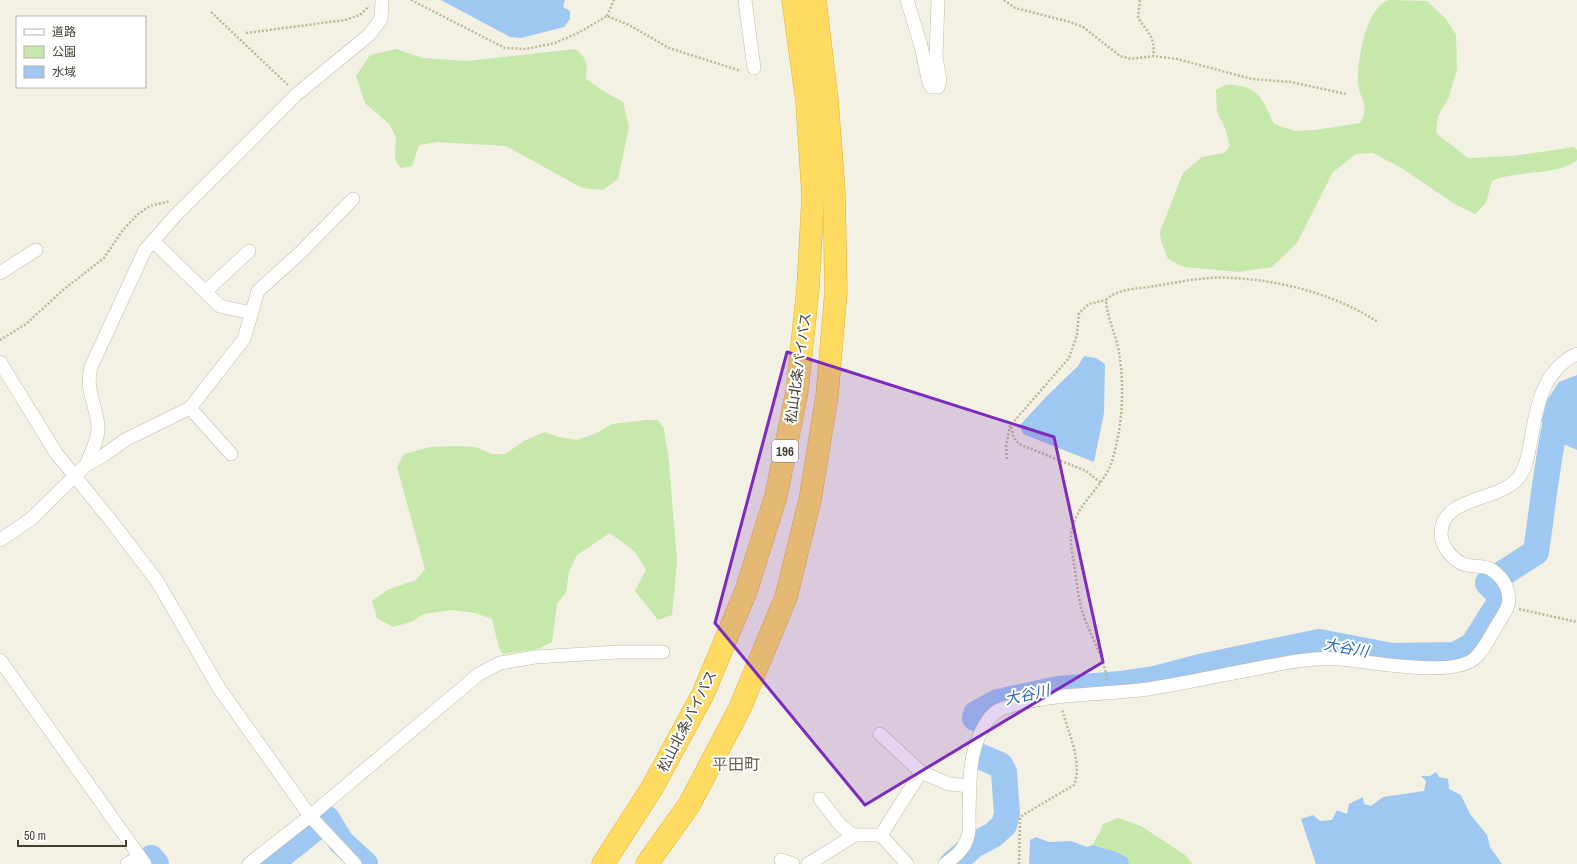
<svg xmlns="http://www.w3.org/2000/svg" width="1577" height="864" viewBox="0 0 1577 864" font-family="'Archivo Narrow','Noto Sans JP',sans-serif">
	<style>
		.green { fill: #c6e8ab }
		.water { fill: #9ec7f2 }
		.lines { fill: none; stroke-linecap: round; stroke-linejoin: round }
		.river { stroke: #9ec7f2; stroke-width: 26 }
		.street-casing { stroke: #c1bba9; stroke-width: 14 }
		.highway-casing { stroke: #e1b230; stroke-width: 23 }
		.path { stroke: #c0b697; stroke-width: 2.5; stroke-dasharray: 2 2; stroke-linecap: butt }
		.street { stroke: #fff; stroke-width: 13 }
		.highway { stroke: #ffdb62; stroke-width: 22 }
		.marked { fill: #7b2cbf; fill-opacity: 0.2; stroke: #7b2cbf; stroke-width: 3; stroke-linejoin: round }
		.labels { text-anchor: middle; stroke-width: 4; stroke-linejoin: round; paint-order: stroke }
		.shield { fill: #fff; stroke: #7d7971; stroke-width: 1 }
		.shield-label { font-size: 13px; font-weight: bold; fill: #454034 }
		.street-label { font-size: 14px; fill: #454034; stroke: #fff }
		.water-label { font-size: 15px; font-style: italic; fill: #2b6bb3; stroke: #fff }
		.quarter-label { font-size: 16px; fill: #685f4b; stroke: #fff }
	</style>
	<rect width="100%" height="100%" fill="#f3f0e4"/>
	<!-- green -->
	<g class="green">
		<path d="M 1389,0 L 1427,1 L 1446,19 L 1456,35 L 1457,69 L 1449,97 L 1438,116 L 1436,133 L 1468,158 L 1513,156 L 1574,147 L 1577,150 L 1577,160 C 1556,177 1517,169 1492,181 L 1486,203 L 1475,214 L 1453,203 L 1403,169 L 1373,153 L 1356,154 L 1333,172 L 1297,243 L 1272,267 L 1239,272 L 1184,267 L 1168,259 L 1161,241 L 1160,232 L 1183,173 L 1202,157 L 1224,153 L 1230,146 L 1225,128 L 1217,112 L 1216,90 C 1225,84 1229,84 1240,86 C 1261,89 1266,107 1274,124 L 1295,131 L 1315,130 L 1360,123 C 1371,106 1359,99 1358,82 C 1357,61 1366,6 1389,0 Z"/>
		<path d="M 396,49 L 423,58 L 466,61 L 575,49 C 588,59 587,63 586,79 L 605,92 L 623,102 L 629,127 L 618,179 L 603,190 L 582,188 L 506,146 L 437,142 L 419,145 L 412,166 L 401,168 L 395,160 L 396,137 L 390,125 L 365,103 L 356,76 L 370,55 Z"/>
		<path d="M 646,420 L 658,420 L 664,429 L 669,461 L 677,562 L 672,615 L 658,620 L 635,591 L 646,570 L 635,552 L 610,533 L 577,555 L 569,572 L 566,592 L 557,604 L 552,642 L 538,649 L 503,654 L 499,648 L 492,619 L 475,613 L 452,610 L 424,614 L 411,622 L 393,627 L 377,618 L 372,601 L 387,590 L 416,580 L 425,569 L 397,467 L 404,454 L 430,447 L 455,446 L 476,447 L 492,454 L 505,454 L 524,441 L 544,432 L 559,437 L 577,440 L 595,434 L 612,424 Z"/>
		<path d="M 1118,818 L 1141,826 L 1185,855 L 1193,864 L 1129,864 L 1128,858 L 1117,852 L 1093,845 C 1096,837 1101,833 1103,824 Z"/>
	</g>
	<!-- water -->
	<g class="water">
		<path d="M 441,0 L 565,0 L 563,7 L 570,11 L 570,19 L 564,27 L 521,38 L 510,37 Z"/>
		<path d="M 1084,356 L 1096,358 L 1105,364 L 1104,413 L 1094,462 L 1023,434 L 1020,425 L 1047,396 L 1078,366 Z"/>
		<path d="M 1577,375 L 1577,450 L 1543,435 L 1542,419 L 1547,400 L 1559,382 Z"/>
		<path d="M 1436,772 L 1439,777 L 1448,779 L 1449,789 L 1461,795 L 1470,814 L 1487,835 L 1490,847 L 1502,864 L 1316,864 L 1301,819 L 1313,815 L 1320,821 L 1332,820 L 1337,810 L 1347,814 L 1349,804 L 1363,797 L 1364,804 L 1371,806 L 1383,797 L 1424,791 L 1426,781 L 1421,776 L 1430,776 Z"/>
		<path d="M 1036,837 L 1049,842 L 1071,841 L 1087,847 L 1093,845 L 1117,852 L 1128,858 L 1129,864 L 1029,864 L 1030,840 Z"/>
	</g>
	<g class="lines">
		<!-- river -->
		<g class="river">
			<path d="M 975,718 L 976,714 L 998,702 L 1058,689 L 1120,684 L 1154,679 L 1200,667 L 1319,642 L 1392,656 L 1455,655 L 1473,645 L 1500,602 L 1498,593 L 1488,583 L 1536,552 C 1542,511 1546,471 1554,431"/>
			<path d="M 327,819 L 341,842 L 365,864"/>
			<path d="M 151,858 L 156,864"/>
			<path d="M 270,864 L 314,829"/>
			<path d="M 952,864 L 974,845 L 993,835 L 1004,825 L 1007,814 L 1004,772 L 1000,765 L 979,756"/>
		</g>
		<!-- street casing -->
		<g class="street-casing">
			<g id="street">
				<path d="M 745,0 L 754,68"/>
				<path d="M 907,0 L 921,46 L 929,83 L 932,87 L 938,87 L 940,81 L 936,56 L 938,0"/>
				<path d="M 153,241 L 220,306 L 251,313"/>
				<path d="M 0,273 L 36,250"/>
				<path d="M 205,292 L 249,251"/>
				<path d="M 0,362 L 56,453 L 112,522 L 157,581 L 219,688 L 310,816 L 355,864"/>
				<path d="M 190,408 L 231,454"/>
				<path d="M 86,465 C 91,453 99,438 98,426 C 96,403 85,391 91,367 L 145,250 L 175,216 L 297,94 L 369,35 L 381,19 L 382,0"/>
				<path d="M 0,540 L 31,519 L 86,465 L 104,455 L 125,440 L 190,408 L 244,339 L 258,291 L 298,255 L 353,199"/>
				<path d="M 0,660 L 145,864"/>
				<path d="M 880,734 L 921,772 L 949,784 L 970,786"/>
				<path d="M 820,799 L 841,826 L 850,833 L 855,835 L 881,835 L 907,864"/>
				<path d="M 881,835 L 921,772"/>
				<path d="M 781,860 L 793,864"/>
				<path d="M 127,864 L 140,857"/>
				<path d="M 249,864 L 310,816 L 479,674 L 500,663 L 535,657 L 619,652 L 663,652"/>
				<path d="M 808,864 L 855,835"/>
				<path d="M 945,864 C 955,857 965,849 968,836 C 970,830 969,821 969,815 C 970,786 968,756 982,730 C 987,720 993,711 1004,708 C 1046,693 1103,695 1148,689 C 1187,683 1226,674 1264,667 C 1289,662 1314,657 1339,659 C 1369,661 1456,679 1476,657 C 1485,648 1491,635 1497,625 C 1506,611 1513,603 1506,586 C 1503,580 1498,574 1492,570 C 1484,565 1475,567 1466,565 C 1453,561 1441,547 1441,533 C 1442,495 1502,502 1520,476 C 1527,466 1528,453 1531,440 C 1536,408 1543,369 1577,354"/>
			</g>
		</g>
		<!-- highway casing -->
		<g class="highway-casing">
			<g id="highway">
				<path d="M 603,864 L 652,788 L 703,694 L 746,591 L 776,496 L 797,391 L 808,288 L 813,197 L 807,102 L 793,0"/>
				<path d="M 647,864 L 689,805 L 740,708 L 786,597 L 810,500 L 827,396 L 836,291 L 834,191 L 827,100 L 815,0"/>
			</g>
		</g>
		<!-- path -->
		<g class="path">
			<path d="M 411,0 L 505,48 L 526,49 L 555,43 L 578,33 L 607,16 L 629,25 L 669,48 L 741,71"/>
			<path d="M 1004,0 L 1015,8 L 1070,22 L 1083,27 L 1120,56 L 1131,59 L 1153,56 L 1177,59 L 1252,79 L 1291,82 L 1346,94"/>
			<path d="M 1140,0 L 1138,18 C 1148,33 1156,38 1153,56"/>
			<path d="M 211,12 L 288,85"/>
			<path d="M 607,16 L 614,0"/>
			<path d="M 246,33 L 345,20 L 360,15 L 369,6"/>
			<path d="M 0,340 L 26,324 L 63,290 L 104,258 L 123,230 L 138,214 L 150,206 L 170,201"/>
			<path d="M 1011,427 L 1014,438 L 1019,444 L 1086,471 L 1101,483"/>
			<path d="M 1007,459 L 1006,446 L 1010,426 L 1069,358 L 1077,335 L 1079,313 L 1089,304 L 1106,300"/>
			<path d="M 1519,609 L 1577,622"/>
			<path d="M 1107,680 C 1104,657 1092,639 1084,617 C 1078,601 1077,581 1074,564 C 1073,555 1070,545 1071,537 C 1072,506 1103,489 1112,461 C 1123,425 1125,383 1118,347 C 1114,331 1107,316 1106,300 C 1118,288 1139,289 1155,286 C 1180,282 1206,276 1231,278 C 1282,280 1336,295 1378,322"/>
			<path d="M 1019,864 L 1020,818 L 1023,815 L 1074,785 C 1083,762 1068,733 1062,709"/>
		</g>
		<!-- street -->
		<use href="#street" class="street"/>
		<!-- highway -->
		<use href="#highway" class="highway"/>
	</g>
	<!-- marked area -->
	<path class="marked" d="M 787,352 L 1054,437 L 1103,662 L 865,805 L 715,623 Z"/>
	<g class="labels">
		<!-- shield labels -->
		<rect class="shield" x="772" y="440" width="26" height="22" rx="3"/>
		<g class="shield-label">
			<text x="785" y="456">196</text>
		</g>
		<!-- street labels -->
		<g class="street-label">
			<text transform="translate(798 368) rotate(-82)" y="5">松山北条バイパス</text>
			<text transform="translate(687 721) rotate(-63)" y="5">松山北条バイパス</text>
		</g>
		<!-- water labels -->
		<g class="water-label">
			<text transform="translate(1346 648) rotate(10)" y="5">大谷川</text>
			<text transform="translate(1027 695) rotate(-12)" y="5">大谷川</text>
		</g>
		<!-- quarter labels -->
		<g class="quarter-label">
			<text x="736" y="770">平田町</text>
		</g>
	</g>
	<!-- legend -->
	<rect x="16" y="16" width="130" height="72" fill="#ffffff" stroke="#b5b3ae"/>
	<rect x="24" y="29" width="20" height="6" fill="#ffffff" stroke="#b5b3ae"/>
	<text x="52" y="36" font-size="12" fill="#454034">道路</text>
	<rect x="24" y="46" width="20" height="12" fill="#c6e8ab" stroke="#b5b3ae"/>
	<text x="52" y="56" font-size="12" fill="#454034">公園</text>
	<rect x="24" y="66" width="20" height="12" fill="#9ec7f2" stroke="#b5b3ae"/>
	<text x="52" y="76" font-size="12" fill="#454034">水域</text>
	<!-- scale -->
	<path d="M18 840v6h108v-6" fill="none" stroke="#454034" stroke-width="2"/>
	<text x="24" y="840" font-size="12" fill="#454034" stroke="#ffffff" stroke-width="3" paint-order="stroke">50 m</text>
</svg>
